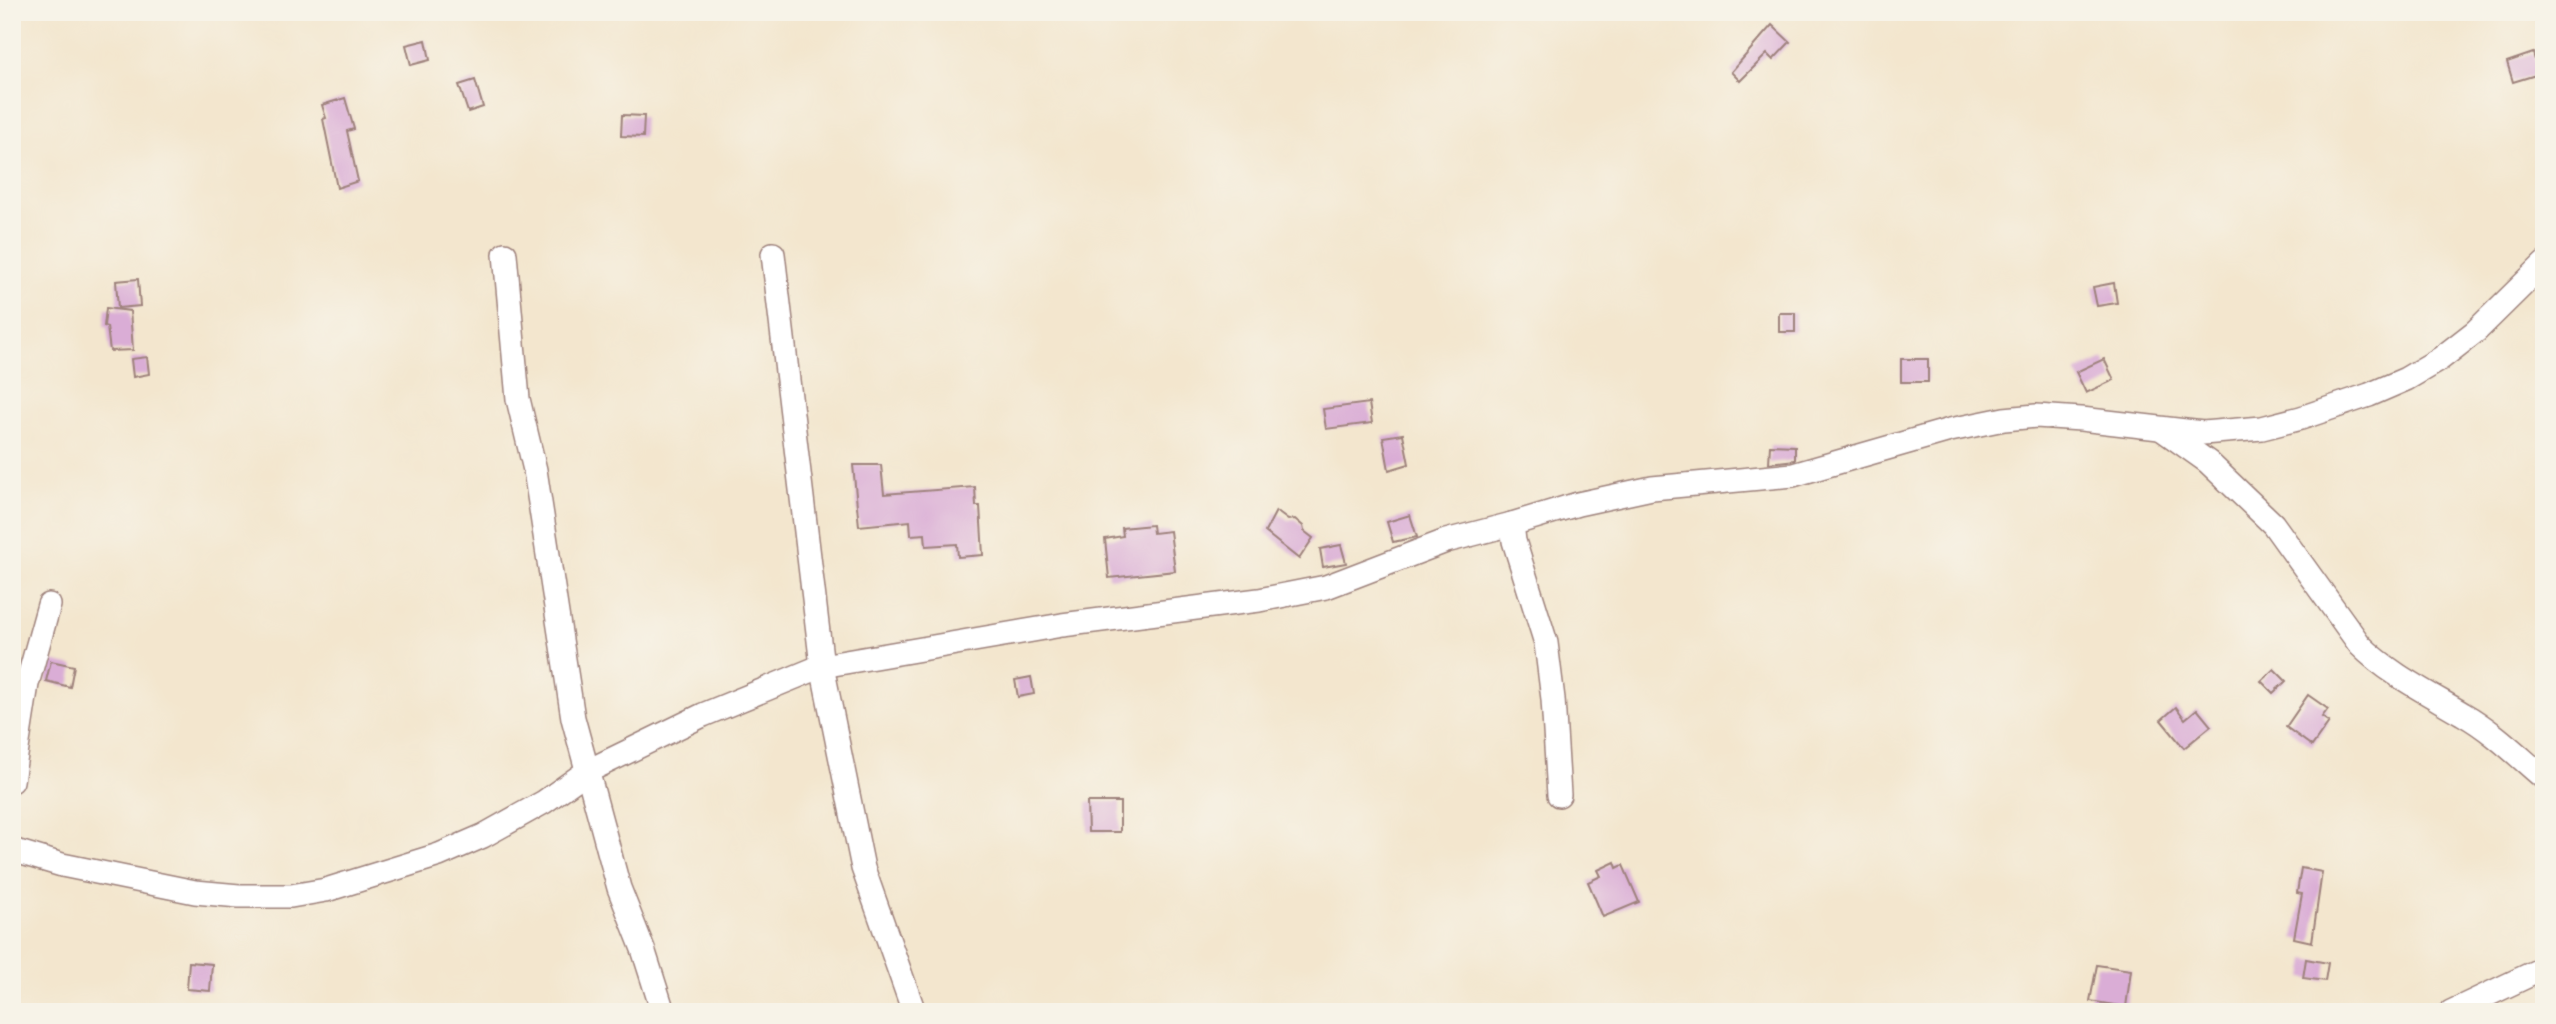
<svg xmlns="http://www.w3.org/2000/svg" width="2556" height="1024" viewBox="0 0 2556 1024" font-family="'IM FELL Double Pica',serif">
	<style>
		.building { fill: #daadd6 }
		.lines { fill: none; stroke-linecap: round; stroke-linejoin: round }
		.minor-casing { stroke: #9e827c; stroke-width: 26 }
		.minor { stroke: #fff; stroke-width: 23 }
	</style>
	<rect width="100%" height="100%" fill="#f7f3e8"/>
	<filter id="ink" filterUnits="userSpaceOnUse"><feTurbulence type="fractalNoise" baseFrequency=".0143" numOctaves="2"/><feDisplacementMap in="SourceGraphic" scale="14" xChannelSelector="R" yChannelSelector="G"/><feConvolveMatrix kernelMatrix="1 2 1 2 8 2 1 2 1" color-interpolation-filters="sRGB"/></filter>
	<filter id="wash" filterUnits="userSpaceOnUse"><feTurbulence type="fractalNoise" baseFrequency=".00686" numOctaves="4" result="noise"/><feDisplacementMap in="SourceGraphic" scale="28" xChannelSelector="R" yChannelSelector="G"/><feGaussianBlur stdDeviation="1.57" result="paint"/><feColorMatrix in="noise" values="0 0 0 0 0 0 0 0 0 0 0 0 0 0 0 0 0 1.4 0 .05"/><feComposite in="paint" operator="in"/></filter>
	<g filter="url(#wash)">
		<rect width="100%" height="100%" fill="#f3e6ce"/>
		<g id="blocks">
			<!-- building -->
			<g class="building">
				<path d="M 1772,25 L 1790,42 L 1773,60 L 1767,54 L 1740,81 L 1731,72 Z"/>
				<path d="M 426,40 L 430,60 L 411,65 L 406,45 Z"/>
				<path d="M 2533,53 L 2539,74 L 2513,82 L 2507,62 Z"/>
				<path d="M 475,80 L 483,107 L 468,112 L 459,85 Z"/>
				<path d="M 345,98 L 354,129 L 347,131 L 358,181 L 337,188 L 323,119 L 326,118 L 322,105 Z"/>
				<path d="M 622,115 L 644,116 L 643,137 L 621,136 Z"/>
				<path d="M 138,279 L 140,306 L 118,308 L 116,281 Z"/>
				<path d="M 2114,283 L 2117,303 L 2097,306 L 2093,287 Z"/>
				<path d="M 106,308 L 130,311 L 133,350 L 110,351 L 107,327 L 104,326 Z"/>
				<rect x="1779" y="313" width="16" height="19"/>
				<path d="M 147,357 L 149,374 L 133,377 L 131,359 Z"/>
				<rect x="1901" y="359" width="27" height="23"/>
				<path d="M 2104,359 L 2114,380 L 2086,393 L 2076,372 Z"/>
				<path d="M 1369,403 L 1372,423 L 1326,429 L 1323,409 Z"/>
				<path d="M 1403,434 L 1409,464 L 1389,470 L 1383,437 Z"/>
				<path d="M 1770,445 L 1795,446 L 1795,460 L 1769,463 Z"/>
				<path d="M 853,465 L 881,465 L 884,494 L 975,487 L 976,506 L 980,506 L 983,555 L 958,557 L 957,544 L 926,546 L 925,534 L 911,535 L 910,521 L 859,526 Z"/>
				<path d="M 1276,511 L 1288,520 L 1295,519 L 1303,526 L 1304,531 L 1313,538 L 1299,559 L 1265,532 Z"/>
				<path d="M 1410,515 L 1417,537 L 1393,542 L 1387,522 Z"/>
				<path d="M 1152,525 L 1153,533 L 1170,531 L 1175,571 L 1109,578 L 1105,539 L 1123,536 L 1122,528 Z"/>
				<path d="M 1341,545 L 1346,563 L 1323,567 L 1320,549 Z"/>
				<path d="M 51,661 L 74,666 L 70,687 L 46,681 Z"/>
				<path d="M 2274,669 L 2286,681 L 2273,693 L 2261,681 Z"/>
				<path d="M 1031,677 L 1034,694 L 1018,697 L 1015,680 Z"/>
				<path d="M 2308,695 L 2328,709 L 2322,717 L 2329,722 L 2312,746 L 2286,727 Z"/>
				<path d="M 2176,707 L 2185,719 L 2197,709 L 2211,726 L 2184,748 L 2161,720 Z"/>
				<path d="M 1087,802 L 1120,802 L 1120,832 L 1088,832 Z"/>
				<path d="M 1615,862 L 1617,868 L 1623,865 L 1639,902 L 1603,917 L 1588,882 L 1601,876 L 1598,870 Z"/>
				<path d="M 2301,868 L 2322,872 L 2312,942 L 2294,938 L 2302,894 L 2297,893 Z"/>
				<path d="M 2306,959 L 2328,963 L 2325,981 L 2303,978 Z"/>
				<path d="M 189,962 L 212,964 L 210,991 L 187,989 Z"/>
				<path d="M 2097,965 L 2131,970 L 2126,1007 L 2090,1001 Z"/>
			</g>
		</g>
	</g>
	<g filter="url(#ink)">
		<use href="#blocks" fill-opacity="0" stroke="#9e827c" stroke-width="2"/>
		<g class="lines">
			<!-- minor casing -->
			<g class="minor-casing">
				<g id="minor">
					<path d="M 505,254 L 518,399 L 535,470 L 573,718 L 619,888 L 643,949 L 663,1012"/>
					<path d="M 773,254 L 822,666 L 863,868 L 914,1012"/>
					<path d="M 2163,430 L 2208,462 L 2273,524 L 2360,645 C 2389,674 2428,693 2463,714 C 2493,731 2518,756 2544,778"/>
					<path d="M 1512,524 L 1514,541 L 1546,643 L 1553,699 L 1559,795"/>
					<path d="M 12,781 L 27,684 L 49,605"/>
					<path d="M 12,850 L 62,865 L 195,892 L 239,896 L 291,896 L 326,890 L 439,855 L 483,836 L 544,802 L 586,772 L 703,715 L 822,666 L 1062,625 L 1259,600 L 1326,587 L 1446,541 L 1512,524 L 1578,504 L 1652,488 L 1793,475 L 1950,430 L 2004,419 L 2036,416 L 2081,419 L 2203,433 L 2262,428 L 2301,418 L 2369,395 L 2406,379 L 2440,359 L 2476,331 L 2544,264"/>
					<path d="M 2451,1012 L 2544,968"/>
				</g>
			</g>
			<!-- minor -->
			<use href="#minor" class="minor"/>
		</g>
	</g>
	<!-- margin -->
	<rect width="2556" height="1024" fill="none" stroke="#f7f3e8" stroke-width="42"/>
</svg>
